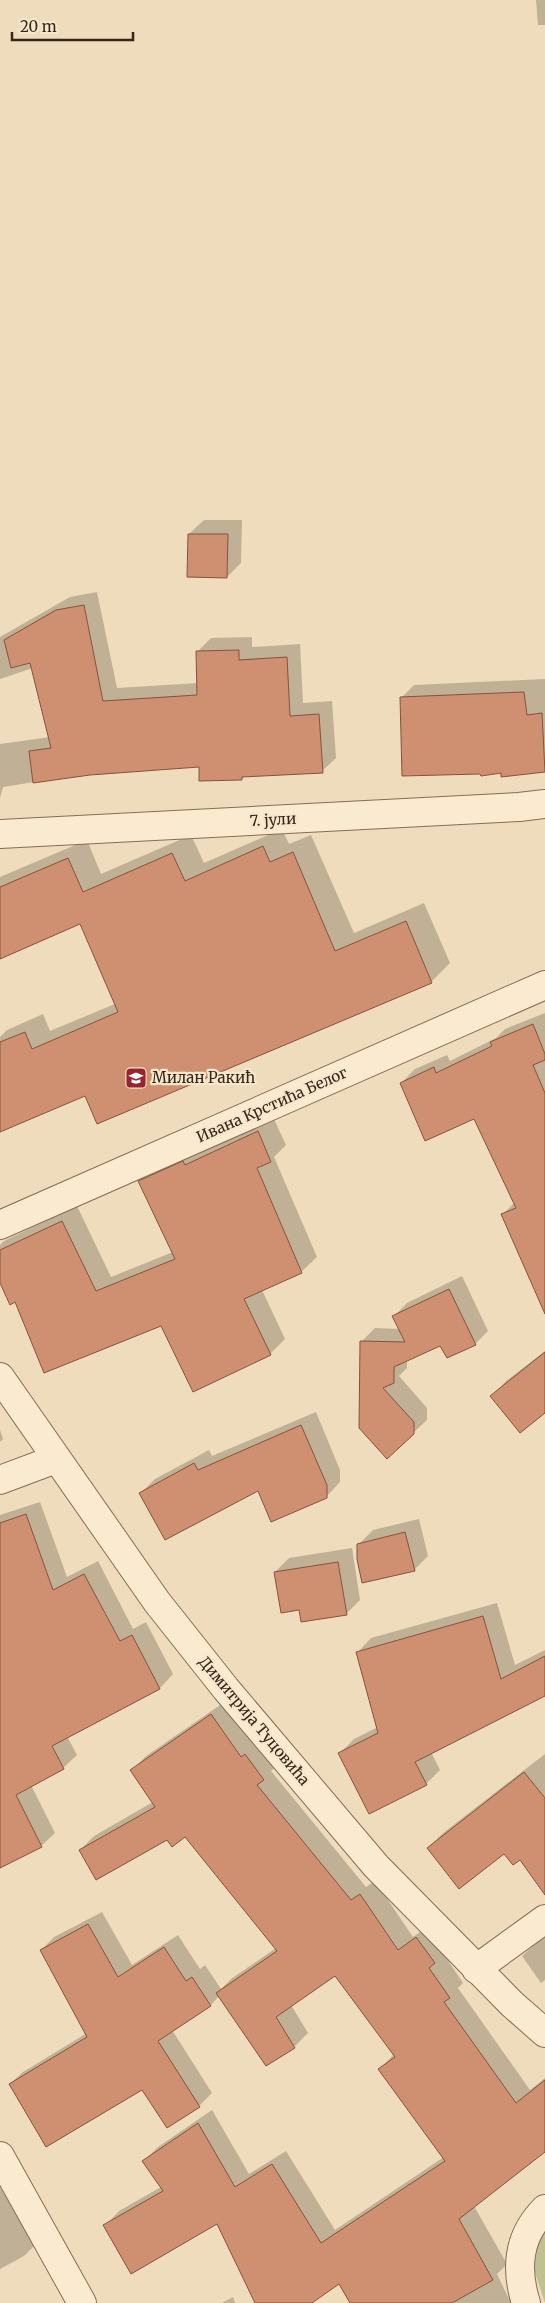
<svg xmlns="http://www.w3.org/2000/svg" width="545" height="2303" viewBox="0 0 545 2303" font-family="Merriweather,serif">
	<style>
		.cemetery { fill: #bfc190 }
		.shadow { fill: #0003 }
		.building { fill: #ce9071; stroke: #87523b }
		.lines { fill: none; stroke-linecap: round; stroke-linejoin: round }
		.minor-casing { stroke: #876c55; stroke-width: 30 }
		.minor { stroke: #faeacf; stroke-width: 28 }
		.labels { text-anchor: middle; stroke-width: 4.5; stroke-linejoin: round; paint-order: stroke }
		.street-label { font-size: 15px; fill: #35251b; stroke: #f6e7cc }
		.poi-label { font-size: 15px; fill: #35251b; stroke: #f6e7cc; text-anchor: start }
	</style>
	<rect width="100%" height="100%" fill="#efdcbc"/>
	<!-- cemetery -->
	<path class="cemetery" d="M 545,2223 L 545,2303 L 528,2251 Z"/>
	<!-- shadow -->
	<g class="shadow">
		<path d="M 536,0 L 545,0 L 545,25 L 538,25 Z"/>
		<path d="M 204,520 L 242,520 L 241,563 L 227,577 L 189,534 Z"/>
		<path d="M 97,592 L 117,688 L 198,683 L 197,652 L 211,638 L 252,637 L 252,647 L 300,644 L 303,703 L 332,701 L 336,758 L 322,771 L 245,776 L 242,779 L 200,766 L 90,773 L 3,787 L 0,798 L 0,744 L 50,737 L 33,668 L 0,679 L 0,637 L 70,597 Z"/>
		<path d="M 545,679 L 545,771 L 502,776 L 502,772 L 401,698 L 414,685 Z"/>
		<path d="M 282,829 L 289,844 L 311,835 L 354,933 L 424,903 L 450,963 L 431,982 L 85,1095 L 0,1131 L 0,1037 L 7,1030 L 43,1014 L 50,1031 L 115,1004 L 80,923 L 0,958 L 0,877 L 87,840 L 101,874 L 191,835 L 204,863 Z"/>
		<path d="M 545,1013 L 545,1268 L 502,1215 L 515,1202 L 474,1117 L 401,1083 L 415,1069 L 447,1055 L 450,1061 L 496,1038 L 505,1029 Z"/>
		<path d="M 273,1117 L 286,1145 L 274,1157 L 317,1257 L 301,1272 L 262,1290 L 285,1339 L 270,1354 L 162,1324 L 16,1301 L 0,1280 L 0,1245 L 4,1241 L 77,1206 L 111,1277 L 173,1252 L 140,1182 L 155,1166 Z"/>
		<path d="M 462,1276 L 488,1331 L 475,1344 L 441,1344 L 407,1360 L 407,1368 L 399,1376 L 427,1408 L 427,1420 L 387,1457 L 361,1342 L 375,1328 L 400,1329 L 394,1316 L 407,1303 Z"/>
		<path d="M 545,1351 L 545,1412 L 492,1396 L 506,1381 Z"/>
		<path d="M 316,1412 L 340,1470 L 340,1482 L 326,1497 L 258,1489 L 141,1493 L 155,1479 L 209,1450 L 212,1456 Z"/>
		<path d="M 0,1430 L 3,1439 L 0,1442 Z"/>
		<path d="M 40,1502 L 67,1577 L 98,1561 L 133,1629 L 146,1622 L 173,1674 L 160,1688 L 67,1736 L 77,1755 L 63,1768 L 31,1785 L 55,1833 L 41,1846 L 0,1867 L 0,1515 Z"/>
		<path d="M 419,1519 L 428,1556 L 414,1570 L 358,1545 L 373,1530 Z"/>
		<path d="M 352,1548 L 360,1600 L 346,1614 L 275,1572 L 289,1558 Z"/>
		<path d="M 497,1603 L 515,1665 L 545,1650 L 545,1694 L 431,1752 L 440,1770 L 426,1784 L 340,1753 L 354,1739 L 378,1727 L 357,1653 L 371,1638 Z"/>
		<path d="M 226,1701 L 278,1765 L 271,1771 L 366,1887 L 375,1881 L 413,1937 L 431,1924 L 443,1953 L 463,1983 L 458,1988 L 530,2090 L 545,2078 L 545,2150 L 474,2206 L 507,2264 L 497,2274 L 511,2303 L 351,2303 L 340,2282 L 293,2303 L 256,2303 L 218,2222 L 105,2226 L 119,2211 L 161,2187 L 143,2162 L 158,2147 L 212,2110 L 249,2174 L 286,2151 L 335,2230 L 444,2157 L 380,2069 L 394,2054 L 336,1975 L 291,2005 L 308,2033 L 294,2047 L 219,1996 L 211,2005 L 172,2030 L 212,2093 L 199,2106 L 143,2088 L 10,2084 L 23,2072 L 87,2033 L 41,1950 L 54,1937 L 102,1912 L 132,1965 L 178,1935 L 200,1969 L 205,1965 L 221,1989 L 231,1979 L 276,1948 L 185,1836 L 80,1850 L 94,1836 L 153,1802 L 132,1770 L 146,1756 Z"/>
		<path d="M 545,1754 L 545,1892 L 520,1858 L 504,1852 L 428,1848 L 443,1833 Z"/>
		<path d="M 545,1935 L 545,1980 L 541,1983 L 522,1956 Z"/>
		<path d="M 0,2187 L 11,2205 L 16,2202 L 38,2242 L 24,2256 L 0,2269 Z"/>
		<path d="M 233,2297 L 235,2303 L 222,2303 Z"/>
	</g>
	<!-- building -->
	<g class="building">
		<path d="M 188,534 L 228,534 L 227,578 L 187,577 Z"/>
		<path d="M 84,605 L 103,701 L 197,695 L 196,651 L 239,650 L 239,660 L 287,657 L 290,716 L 319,714 L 323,773 L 242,777 L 242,780 L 199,781 L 199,767 L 90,775 L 33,783 L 29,751 L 51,748 L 30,663 L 11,668 L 4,640 L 56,610 Z"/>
		<path d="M 524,692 L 527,715 L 542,713 L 545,772 L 501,777 L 501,773 L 481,776 L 480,774 L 402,776 L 400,697 Z"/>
		<path d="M 263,846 L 270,862 L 293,852 L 335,951 L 406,921 L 432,983 L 97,1124 L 85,1096 L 0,1132 L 0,1042 L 25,1032 L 32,1049 L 118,1012 L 80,924 L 0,959 L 0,887 L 68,858 L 83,892 L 172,853 L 185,881 Z"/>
		<path d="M 533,1024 L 545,1054 L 545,1060 L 533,1065 L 545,1093 L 545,1314 L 501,1214 L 516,1208 L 474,1119 L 425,1141 L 400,1083 L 434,1067 L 436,1073 L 492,1046 L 490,1042 Z"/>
		<path d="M 258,1131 L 271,1162 L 257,1168 L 302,1273 L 244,1299 L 271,1355 L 193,1392 L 161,1326 L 44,1373 L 15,1302 L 10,1305 L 0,1283 L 0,1250 L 62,1221 L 96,1291 L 175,1259 L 138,1181 L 183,1161 L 185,1165 Z"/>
		<path d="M 449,1289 L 476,1345 L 447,1358 L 440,1346 L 394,1367 L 394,1383 L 383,1388 L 414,1422 L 414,1434 L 387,1459 L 359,1428 L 360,1341 L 405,1342 L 392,1316 Z"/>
		<path d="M 545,1352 L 545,1413 L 520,1433 L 490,1396 Z"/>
		<path d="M 301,1425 L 327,1485 L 327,1498 L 271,1522 L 258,1491 L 165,1540 L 139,1493 L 194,1463 L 198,1470 Z"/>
		<path d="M 26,1514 L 53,1590 L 84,1574 L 120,1641 L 132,1635 L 160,1689 L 52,1746 L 64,1769 L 16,1795 L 42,1847 L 0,1868 L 0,1523 Z"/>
		<path d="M 405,1532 L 415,1571 L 362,1583 L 357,1559 L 357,1544 Z"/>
		<path d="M 338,1562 L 347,1615 L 301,1622 L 299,1610 L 281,1613 L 274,1572 Z"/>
		<path d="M 483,1616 L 501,1679 L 545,1656 L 545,1696 L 415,1762 L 427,1785 L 369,1814 L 338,1753 L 378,1733 L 356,1652 Z"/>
		<path d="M 211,1714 L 241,1757 L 245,1754 L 264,1780 L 257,1785 L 351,1900 L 360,1894 L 398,1950 L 416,1937 L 435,1963 L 429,1968 L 450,1998 L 444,2002 L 516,2103 L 545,2080 L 545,2152 L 459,2219 L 493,2280 L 452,2303 L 350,2303 L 339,2284 L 312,2303 L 255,2303 L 217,2224 L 131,2274 L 103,2225 L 163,2191 L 142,2161 L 198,2123 L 235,2187 L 272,2164 L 321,2243 L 445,2161 L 378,2069 L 395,2057 L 335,1976 L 276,2017 L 295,2048 L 266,2066 L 216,1993 L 277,1951 L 185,1837 L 172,1847 L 167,1840 L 96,1880 L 79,1850 L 155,1807 L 130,1770 Z"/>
		<path d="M 524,1772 L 545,1798 L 545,1895 L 520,1860 L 513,1865 L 504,1854 L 459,1889 L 427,1848 Z"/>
		<path d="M 88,1924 L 118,1977 L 164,1947 L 186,1981 L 192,1977 L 211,2006 L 158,2041 L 200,2107 L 167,2128 L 142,2090 L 46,2147 L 9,2084 L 87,2037 L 40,1950 Z"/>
	</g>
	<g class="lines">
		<!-- minor casing -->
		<g class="minor-casing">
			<g id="minor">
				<path d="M 0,834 L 519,807 L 545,804"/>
				<path d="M 0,1225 L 545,985"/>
				<path d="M 0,1377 L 157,1602 L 226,1689 L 376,1866 L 512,2004 L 545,2033"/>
				<path d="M 0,1480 L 56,1459"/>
				<path d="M 476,1969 L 545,1919"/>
				<path d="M 0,2156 L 82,2303"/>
				<path d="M 526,2303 C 515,2268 518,2236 545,2209"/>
			</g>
		</g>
		<!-- minor -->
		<use href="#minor" class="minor"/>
	</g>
	<!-- icons -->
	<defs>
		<g id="school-square" transform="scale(1.125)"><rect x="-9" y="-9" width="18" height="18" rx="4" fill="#97242e" stroke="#f6e7cc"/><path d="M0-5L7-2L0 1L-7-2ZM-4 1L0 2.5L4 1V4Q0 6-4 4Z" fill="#fff"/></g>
	</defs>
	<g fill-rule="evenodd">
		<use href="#school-square" x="136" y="1078"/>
	</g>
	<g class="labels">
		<!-- street labels -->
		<g class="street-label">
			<text transform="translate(273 820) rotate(-3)" y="5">7. јули</text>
			<text transform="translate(272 1105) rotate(-24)" y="5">Ивана Крстића Белог</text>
			<text transform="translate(254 1721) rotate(50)" y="5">Димитрија Туцовића</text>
		</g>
		<!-- poi labels -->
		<g class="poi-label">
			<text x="152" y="1083">Милан Ракић</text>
		</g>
	</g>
	<!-- scale -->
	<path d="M12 32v8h121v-8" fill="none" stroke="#35251b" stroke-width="2.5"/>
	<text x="20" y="32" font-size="15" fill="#35251b" stroke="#f6e7cc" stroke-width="4" paint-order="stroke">20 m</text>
</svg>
